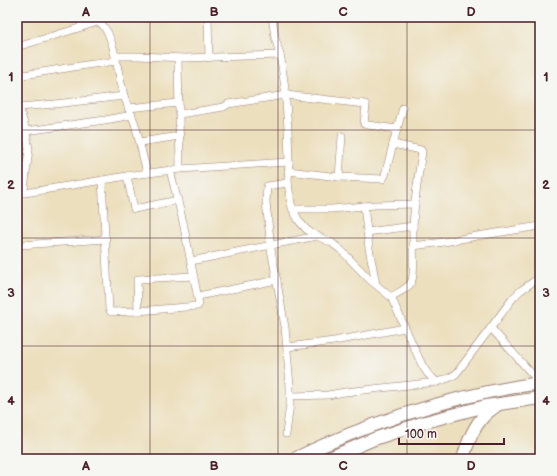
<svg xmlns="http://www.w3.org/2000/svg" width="557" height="476" viewBox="0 0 557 476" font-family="'Balsamiq Sans',sans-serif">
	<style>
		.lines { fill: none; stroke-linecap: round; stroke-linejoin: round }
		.street-casing { stroke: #9b7f74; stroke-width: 8 }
		.primary-casing { stroke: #9b7f74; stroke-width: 14 }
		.street { stroke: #fff; stroke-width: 7 }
		.primary { stroke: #fff; stroke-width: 12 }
		.grid { fill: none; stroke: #4a1f2b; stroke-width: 1; stroke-opacity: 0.55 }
		.neatline { fill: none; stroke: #4a1f2b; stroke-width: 1.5 }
		.grid-label { font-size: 13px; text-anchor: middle; font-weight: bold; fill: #4a1f2b }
	</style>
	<rect width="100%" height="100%" fill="#f6f6f2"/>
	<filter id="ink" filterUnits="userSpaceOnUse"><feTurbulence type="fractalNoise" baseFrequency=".025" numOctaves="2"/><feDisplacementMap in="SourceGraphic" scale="8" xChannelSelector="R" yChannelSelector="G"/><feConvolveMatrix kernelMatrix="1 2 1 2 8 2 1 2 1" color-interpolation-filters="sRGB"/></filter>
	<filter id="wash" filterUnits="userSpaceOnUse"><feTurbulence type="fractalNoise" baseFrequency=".012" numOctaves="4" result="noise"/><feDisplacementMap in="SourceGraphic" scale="16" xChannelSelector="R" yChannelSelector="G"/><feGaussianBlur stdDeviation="0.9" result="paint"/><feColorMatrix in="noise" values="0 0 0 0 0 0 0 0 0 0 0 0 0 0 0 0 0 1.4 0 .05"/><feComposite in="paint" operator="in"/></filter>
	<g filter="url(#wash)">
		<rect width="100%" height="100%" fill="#ecdfbd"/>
	</g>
	<g filter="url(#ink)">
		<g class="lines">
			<!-- street casing -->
			<g class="street-casing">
				<g id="street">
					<path d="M 80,17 L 82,27"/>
					<path d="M 208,17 L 209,58"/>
					<path d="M 272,17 L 275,37 L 281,59 L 285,89 L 288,129 L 289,162 L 288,182 L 290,198 L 292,208 L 299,221 L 306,229 L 313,234 L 332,243 L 341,250 L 370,280 L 391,297 L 422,365 L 428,374 L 437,382"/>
					<path d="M 17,47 L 82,27 L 97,22 L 101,23 L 104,27 L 108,33 L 113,47 L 124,96 L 135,124 L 147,173"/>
					<path d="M 115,56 L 138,56 L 185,58 L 280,55"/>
					<path d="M 178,58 L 180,169"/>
					<path d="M 17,76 L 86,65 L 116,61"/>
					<path d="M 17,99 L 26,131 L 29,149 L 24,190 L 25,193 L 133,175 L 180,169 L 289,162"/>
					<path d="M 19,107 L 55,104 L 124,96"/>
					<path d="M 128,108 L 179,103"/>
					<path d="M 180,114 L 224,107 L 228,104 L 286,95 L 365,104 L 366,105 L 364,124 L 368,125 L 397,129"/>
					<path d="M 26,131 L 105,120 L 132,115"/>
					<path d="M 140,142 L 180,136"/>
					<path d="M 288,171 L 339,177 L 383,179 L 385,175 L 397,129 L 403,108"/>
					<path d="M 127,176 L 134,209 L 178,200"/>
					<path d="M 339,177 L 342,136"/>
					<path d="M 102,180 L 109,309 L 111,312 L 138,311 L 198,306 L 199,304 L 183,222 L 170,170"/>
					<path d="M 364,206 L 369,248 L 376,284"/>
					<path d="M 293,209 L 332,209 L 375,205 L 415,204"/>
					<path d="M 367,232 L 413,226"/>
					<path d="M 20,245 L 106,239"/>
					<path d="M 413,246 L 444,242 L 477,236 L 540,226"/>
					<path d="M 191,261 L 317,236"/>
					<path d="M 198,296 L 277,280"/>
					<path d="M 391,297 C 397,293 407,289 411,283 C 416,273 412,241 413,228 C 414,203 418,177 422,152 L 421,150 L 393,144"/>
					<path d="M 138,311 L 137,280 L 138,279 L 194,276"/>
					<path d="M 491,328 L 540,383"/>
					<path d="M 287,347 L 334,341 L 405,328"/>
					<path d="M 290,396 L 328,395 L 345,392 L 437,382 L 449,378 L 456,374 L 513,298 L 520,291 L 540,277"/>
					<path d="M 286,434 L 290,404 L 290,386 L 285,327 L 271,249 L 266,202 L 267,186 L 288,183"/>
				</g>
			</g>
			<!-- primary casing -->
			<g class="primary-casing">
				<g id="primary">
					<path d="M 294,459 C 372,421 454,395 540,383"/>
					<path d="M 327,459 L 374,439 L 425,422 L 486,406 L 540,398"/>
					<path d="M 463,459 C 467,444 472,429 483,417 C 487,412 493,409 497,405"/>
				</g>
			</g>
			<!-- street -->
			<use href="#street" class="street"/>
			<!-- primary -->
			<use href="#primary" class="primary"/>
		</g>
	</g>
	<!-- grid -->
	<path class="grid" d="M 150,17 L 150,459M 278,17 L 278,459M 407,17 L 407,459M 17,130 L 540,130M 17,238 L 540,238M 17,346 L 540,346"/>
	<!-- margin -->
	<rect width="557" height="476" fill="none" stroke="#f6f6f2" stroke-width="44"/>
	<!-- scale -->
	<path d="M399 438v6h105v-6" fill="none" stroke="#4a1f2b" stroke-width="2"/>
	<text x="405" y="438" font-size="12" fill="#4a1f2b" stroke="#f6f6f2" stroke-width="3" paint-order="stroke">100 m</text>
	<rect x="22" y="22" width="513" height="432" class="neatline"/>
	<g class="grid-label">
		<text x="86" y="16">A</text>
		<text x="214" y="16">B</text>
		<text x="343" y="16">C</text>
		<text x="471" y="16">D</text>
		<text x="11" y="81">1</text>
		<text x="546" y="81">1</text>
		<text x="11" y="189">2</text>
		<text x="546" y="189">2</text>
		<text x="11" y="297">3</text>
		<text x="546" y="297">3</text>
		<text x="11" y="405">4</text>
		<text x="546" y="405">4</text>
		<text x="86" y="470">A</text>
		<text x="214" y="470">B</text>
		<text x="343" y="470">C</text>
		<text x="471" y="470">D</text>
	</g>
</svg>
